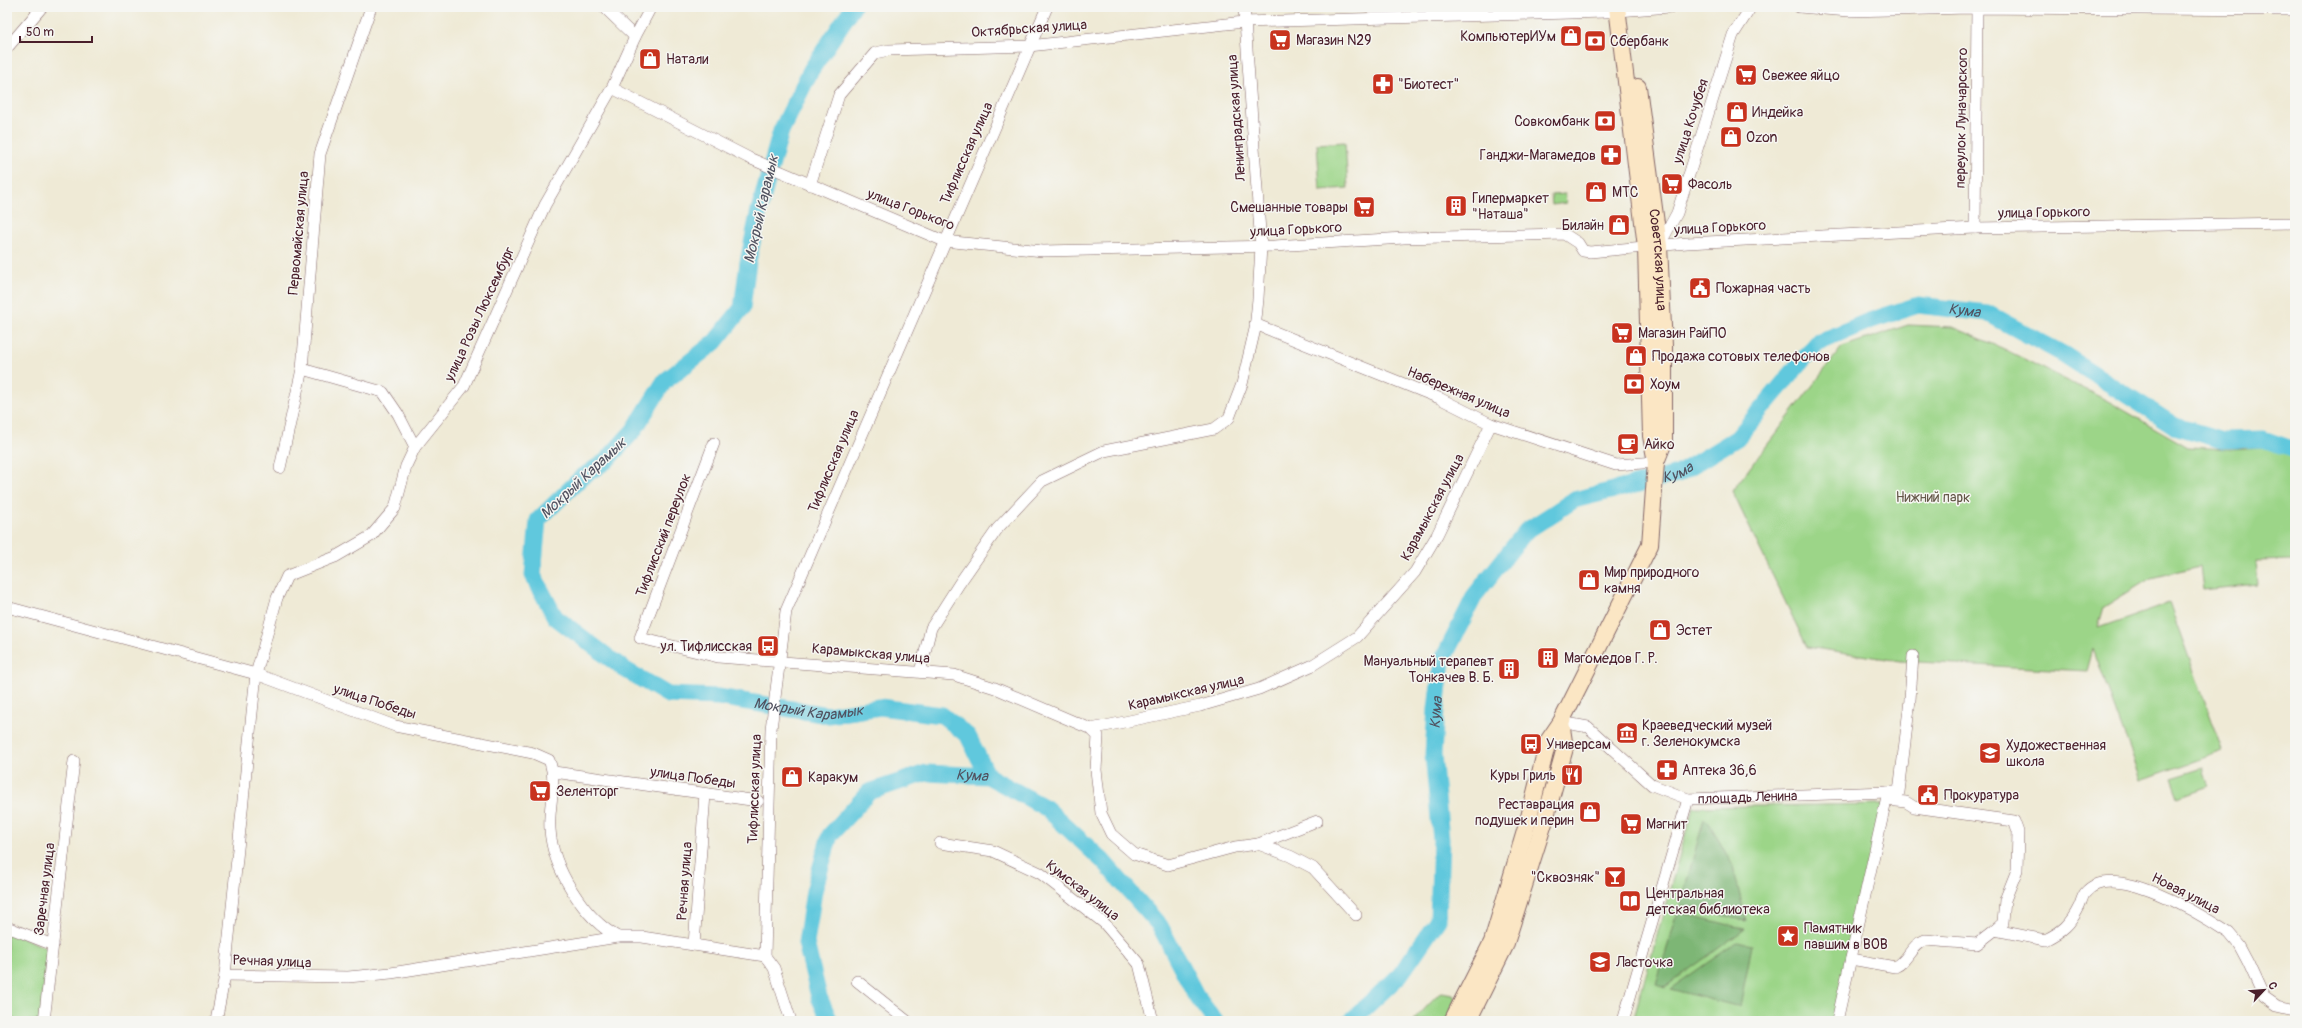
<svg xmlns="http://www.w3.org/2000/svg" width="2302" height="1028" viewBox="0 0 2302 1028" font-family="Pangolin,sans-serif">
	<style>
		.green { fill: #9cd588; stroke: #737a5a }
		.forest { fill: #7db674; stroke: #646a50 }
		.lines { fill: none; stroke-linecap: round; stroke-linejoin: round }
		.river { stroke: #61c8dd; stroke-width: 17 }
		.street-casing { stroke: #846667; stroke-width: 12 }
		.secondary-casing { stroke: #846667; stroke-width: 18 }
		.street { stroke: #fff; stroke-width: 11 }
		.secondary { stroke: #fbe6c4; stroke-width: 16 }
		.labels { text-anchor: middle; stroke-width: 3; stroke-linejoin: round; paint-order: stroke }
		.street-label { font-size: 14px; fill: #4a1f2b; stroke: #f6f6f2 }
		.poi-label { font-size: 14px; fill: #4a1f2b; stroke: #f6f6f2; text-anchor: start }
		.park-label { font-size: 14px; fill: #635647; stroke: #f6f6f2 }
		.water-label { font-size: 15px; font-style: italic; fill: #515260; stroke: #f6f6f2 }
	</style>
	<rect width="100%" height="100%" fill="#f6f6f2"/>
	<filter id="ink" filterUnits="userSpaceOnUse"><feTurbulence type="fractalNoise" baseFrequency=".025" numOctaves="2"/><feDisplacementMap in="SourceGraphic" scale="8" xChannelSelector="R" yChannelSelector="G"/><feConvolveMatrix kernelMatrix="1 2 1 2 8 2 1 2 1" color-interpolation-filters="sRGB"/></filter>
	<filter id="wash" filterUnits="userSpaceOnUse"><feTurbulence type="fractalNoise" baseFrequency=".012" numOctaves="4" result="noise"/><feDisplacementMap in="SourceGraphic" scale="16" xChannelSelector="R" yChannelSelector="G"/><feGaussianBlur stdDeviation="0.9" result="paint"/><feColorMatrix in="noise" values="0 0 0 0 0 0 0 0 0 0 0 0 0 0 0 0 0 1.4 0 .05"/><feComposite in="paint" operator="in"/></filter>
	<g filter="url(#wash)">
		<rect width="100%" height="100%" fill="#efead6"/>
		<!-- green -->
		<g class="green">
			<path d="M 1345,142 L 1348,188 L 1320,190 L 1317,144 Z"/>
			<path d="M 1565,194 L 1566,203 L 1552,205 L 1551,195 Z"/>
			<path d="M 1908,325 L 1953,327 L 2002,348 L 2108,401 L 2188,447 L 2230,449 L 2295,445 L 2295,560 L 2255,561 L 2257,584 L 2203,590 L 2200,566 L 2151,578 L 2104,607 L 2098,628 L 2169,603 L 2223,751 L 2141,780 L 2093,649 L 2087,671 L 1900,661 L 1807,647 L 1732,491 L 1842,347 Z"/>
			<path d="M 2203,768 L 2209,786 L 2178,797 L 2171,778 Z"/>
			<path d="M 1884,804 L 1836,1021 L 1633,1021 L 1693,807 Z"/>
			<path d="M 7,930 L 48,949 L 40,1021 L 7,1021 Z"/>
			<path d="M 1441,992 L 1453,994 L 1455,999 L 1446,1021 L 1413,1021 Z"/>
		</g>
		<!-- forest -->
		<g class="forest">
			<path d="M 1704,819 L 1708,821 L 1733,866 L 1746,921 L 1680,905 Z"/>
			<path d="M 1678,912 L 1745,929 L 1665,987 L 1656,984 Z"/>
			<path d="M 1737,942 L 1752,945 L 1740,1007 L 1670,989 Z"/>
		</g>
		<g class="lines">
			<!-- river -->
			<g class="river">
				<path id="s1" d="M 853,7 L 811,70 L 781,131 L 759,210 L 748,262 L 742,308 L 715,342 L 664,382 L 634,430 L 606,461 L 582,477 L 538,520 L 533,575 L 555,617 L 624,669 L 668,695 L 718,697 L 828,715 L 880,707 L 942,715 L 968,736 L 988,776"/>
				<path id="s2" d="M 830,1021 L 819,997 L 806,943 L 814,891 L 830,835 L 869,792 L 926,773 L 988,776 L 1046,808 L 1103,861 L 1160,926 L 1197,997 L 1215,1021"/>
				<path id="s3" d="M 1351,1021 L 1400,975 L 1438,920 L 1441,840 L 1433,754 L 1436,709 L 1442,661 L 1475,595 L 1526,531 L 1574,500 L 1678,474 L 1737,438 L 1817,343 L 1869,321 L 1918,305 L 1987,313 L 2063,354 L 2175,426 L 2223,440 L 2263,439 L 2295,450"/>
			</g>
		</g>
	</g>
	<g filter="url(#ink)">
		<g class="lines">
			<!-- street casing -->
			<g class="street-casing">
				<g id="street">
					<path d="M 604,7 L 635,37"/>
					<path d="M 651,7 L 635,37 L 612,88 L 545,205 L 464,386 L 415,447 L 406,466 L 395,508 L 371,536 L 335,557 L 287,576 L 277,598 L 256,674 L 225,975 L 348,977 L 391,973 L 618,937 L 642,937 L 765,956"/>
					<path d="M 1799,7 L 1849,11 L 1969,8 L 2295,10"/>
					<path d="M 7,48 L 42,7"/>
					<path d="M 612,88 L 749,158 L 944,241 L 1043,251 L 1274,246 L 1404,238 L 1564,234 L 1578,243 L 1583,251 L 1590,252 L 1687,243 L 1975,228 L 2295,223"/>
					<path d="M 810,185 L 839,95 L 875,53 L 889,50 L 1029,46 L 1244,22 L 1605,12 L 1670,7"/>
					<path d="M 1975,228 L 1977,8"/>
					<path d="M 1659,246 L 1677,213 L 1733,35 L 1751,7"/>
					<path d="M 1255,324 L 1439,398 L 1491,424 L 1616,465 L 1656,462"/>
					<path d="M 302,369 L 383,392 L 398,414 L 415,447"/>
					<path d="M 714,443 L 640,638 L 718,657 L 954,675 L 995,688 L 1091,729 L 1098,736 L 1096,770 L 1101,813 L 1111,834 L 1134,854 L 1168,865 L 1235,847 L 1258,844 L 1290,856 L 1313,868 L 1356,915"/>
					<path d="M 280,468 L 302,369 L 320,154 L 371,7"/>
					<path d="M 7,607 L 256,674 L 395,726 L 533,753 L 549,760 C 558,782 548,805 550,829 C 552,867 584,919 618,937"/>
					<path d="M 920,672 L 931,628 L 959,584 L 998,528 L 1042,481 L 1104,451 L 1214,429 L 1229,418 L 1242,384 L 1255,329 L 1258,299 L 1261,246 L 1244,7"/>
					<path id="s4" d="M 1561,722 L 1588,727 L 1652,785 L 1688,799 L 1888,792"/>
					<path d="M 1091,729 L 1200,706 L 1259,689 L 1311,666 L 1357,637 L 1415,572 L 1437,535 L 1491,424"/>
					<path d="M 554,772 L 758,801"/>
					<path d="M 1887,800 L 1906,802 L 1914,807 L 2014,821 L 2018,832 L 2017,870 L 2005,900 L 2003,923 L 1995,930"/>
					<path d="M 940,843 L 993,851 L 1040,873 L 1104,923 L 1139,964 L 1153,1021"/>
					<path d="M 1258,844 L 1317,821"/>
					<path d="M 7,927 L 53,945"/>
					<path d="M 694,945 L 705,794"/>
					<path d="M 765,956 L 771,729 L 786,611 L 1047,7"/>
					<path d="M 765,956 L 774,968 L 791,1021"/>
					<path d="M 1851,959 L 1895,967 C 1908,962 1910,945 1925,940 L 1977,944 L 1995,930 L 2045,940 C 2063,931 2070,925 2079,907 C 2081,903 2082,897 2085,893 C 2112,859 2202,915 2229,933 L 2239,945 L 2248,962 L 2264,997 L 2277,1006 L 2295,1010"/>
					<path d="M 857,981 L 907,1021"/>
					<path d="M 7,1018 L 13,1021"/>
					<path d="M 44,1021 L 74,761"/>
					<path d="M 216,1021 L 225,975"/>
					<path d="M 1623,1021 L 1688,799"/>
					<path d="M 1837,1021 L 1888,792 L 1899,792 L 1910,700 L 1913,656"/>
				</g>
			</g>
			<!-- secondary casing -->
			<g class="secondary-casing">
				<g id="secondary">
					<path id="s5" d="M 1638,87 L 1659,246 L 1664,346 L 1664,442 L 1656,462"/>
					<path d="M 1452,1021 L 1492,942 L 1528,821 L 1548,741 L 1561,722 L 1650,545 L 1656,462 L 1651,436 L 1646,247 L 1617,7"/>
					<path d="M 1468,1021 L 1505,946 L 1544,823 L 1565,748 L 1561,722"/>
				</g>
			</g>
			<!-- street -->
			<use href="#street" class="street"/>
			<!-- secondary -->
			<use href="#secondary" class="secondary"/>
		</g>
	</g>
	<!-- icons -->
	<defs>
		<g id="shop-square" transform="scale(1.15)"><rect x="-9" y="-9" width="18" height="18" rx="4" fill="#c8321e" stroke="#f6f6f2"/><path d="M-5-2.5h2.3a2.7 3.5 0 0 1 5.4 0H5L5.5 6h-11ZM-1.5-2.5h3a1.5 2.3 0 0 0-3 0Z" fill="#fff"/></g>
		<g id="supermarket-square" transform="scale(1.15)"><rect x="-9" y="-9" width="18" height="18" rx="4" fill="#c8321e" stroke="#f6f6f2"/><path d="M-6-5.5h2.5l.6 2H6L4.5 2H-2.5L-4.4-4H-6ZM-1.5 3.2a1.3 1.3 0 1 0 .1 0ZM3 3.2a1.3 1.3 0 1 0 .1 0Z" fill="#fff"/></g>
		<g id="bank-square" transform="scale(1.15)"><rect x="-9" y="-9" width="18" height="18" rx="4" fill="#c8321e" stroke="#f6f6f2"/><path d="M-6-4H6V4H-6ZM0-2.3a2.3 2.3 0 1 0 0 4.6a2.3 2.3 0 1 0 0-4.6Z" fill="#fff"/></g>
		<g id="pharmacy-square" transform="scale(1.15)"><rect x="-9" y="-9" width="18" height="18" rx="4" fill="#c8321e" stroke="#f6f6f2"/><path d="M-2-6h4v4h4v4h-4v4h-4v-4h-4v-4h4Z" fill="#fff"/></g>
		<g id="building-square" transform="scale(1.15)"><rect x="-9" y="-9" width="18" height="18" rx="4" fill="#c8321e" stroke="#f6f6f2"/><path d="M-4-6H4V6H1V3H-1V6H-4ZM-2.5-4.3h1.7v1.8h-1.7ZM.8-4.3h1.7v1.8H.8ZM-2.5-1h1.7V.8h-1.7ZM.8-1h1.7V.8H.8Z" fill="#fff"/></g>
		<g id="civic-square" transform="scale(1.15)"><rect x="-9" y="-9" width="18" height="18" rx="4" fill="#c8321e" stroke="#f6f6f2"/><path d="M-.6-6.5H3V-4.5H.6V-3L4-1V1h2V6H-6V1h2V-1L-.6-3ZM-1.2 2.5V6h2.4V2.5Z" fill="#fff"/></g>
		<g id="cafe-square" transform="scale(1.15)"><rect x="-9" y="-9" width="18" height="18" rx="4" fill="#c8321e" stroke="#f6f6f2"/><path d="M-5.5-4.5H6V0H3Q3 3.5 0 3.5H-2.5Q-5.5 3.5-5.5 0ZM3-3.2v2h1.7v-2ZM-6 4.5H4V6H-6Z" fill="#fff"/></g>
		<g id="bus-square" transform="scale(1.15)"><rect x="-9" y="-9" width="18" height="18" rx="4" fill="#c8321e" stroke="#f6f6f2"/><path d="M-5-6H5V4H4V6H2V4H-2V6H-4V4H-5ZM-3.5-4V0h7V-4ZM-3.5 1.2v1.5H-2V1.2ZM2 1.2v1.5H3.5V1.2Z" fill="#fff"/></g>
		<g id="museum-square" transform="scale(1.15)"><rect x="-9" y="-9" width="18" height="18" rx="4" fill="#c8321e" stroke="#f6f6f2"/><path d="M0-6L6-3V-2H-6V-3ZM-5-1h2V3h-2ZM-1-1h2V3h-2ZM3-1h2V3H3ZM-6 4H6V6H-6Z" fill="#fff"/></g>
		<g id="school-square" transform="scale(1.15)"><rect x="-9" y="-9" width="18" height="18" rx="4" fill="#c8321e" stroke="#f6f6f2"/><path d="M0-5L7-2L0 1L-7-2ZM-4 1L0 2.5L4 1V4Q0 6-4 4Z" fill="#fff"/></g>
		<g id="restaurant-square" transform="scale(1.15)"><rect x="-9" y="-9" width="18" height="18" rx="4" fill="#c8321e" stroke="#f6f6f2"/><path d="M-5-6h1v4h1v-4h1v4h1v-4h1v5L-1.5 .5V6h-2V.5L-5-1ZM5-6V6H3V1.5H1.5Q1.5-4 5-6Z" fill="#fff"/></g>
		<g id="bar-square" transform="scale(1.15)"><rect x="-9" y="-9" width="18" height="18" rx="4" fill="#c8321e" stroke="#f6f6f2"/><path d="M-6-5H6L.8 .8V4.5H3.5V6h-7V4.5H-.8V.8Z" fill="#fff"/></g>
		<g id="library-square" transform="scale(1.15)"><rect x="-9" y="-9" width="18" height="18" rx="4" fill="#c8321e" stroke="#f6f6f2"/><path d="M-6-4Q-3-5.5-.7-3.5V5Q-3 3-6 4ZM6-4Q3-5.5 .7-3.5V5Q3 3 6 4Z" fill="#fff"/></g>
		<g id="sight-square" transform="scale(1.15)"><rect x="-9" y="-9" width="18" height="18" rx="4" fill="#c8321e" stroke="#f6f6f2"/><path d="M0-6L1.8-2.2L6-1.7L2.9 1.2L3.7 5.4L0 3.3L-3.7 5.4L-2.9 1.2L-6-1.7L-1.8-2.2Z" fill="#fff"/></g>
	</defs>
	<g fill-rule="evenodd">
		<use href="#shop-square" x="1571" y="36"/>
		<use href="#supermarket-square" x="1280" y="40"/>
		<use href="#bank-square" x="1595" y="41"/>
		<use href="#shop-square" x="650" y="59"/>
		<use href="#supermarket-square" x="1746" y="75"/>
		<use href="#pharmacy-square" x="1383" y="84"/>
		<use href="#shop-square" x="1737" y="112"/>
		<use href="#bank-square" x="1605" y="121"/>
		<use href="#shop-square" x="1731" y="137"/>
		<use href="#pharmacy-square" x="1611" y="155"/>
		<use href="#supermarket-square" x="1672" y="184"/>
		<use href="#shop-square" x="1596" y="192"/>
		<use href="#building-square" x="1456" y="206"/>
		<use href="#supermarket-square" x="1364" y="207"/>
		<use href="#shop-square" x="1619" y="225"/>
		<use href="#civic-square" x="1700" y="288"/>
		<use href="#supermarket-square" x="1622" y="333"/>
		<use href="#shop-square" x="1636" y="356"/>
		<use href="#bank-square" x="1634" y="384"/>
		<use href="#cafe-square" x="1628" y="444"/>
		<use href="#shop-square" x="1589" y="580"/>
		<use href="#shop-square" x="1660" y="630"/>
		<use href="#bus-square" x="768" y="646"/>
		<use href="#building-square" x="1548" y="658"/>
		<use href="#building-square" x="1509" y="669"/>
		<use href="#museum-square" x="1627" y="733"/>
		<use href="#bus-square" x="1531" y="744"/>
		<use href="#school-square" x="1990" y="753"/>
		<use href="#pharmacy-square" x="1667" y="770"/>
		<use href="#restaurant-square" x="1572" y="775"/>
		<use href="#shop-square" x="792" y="777"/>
		<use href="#supermarket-square" x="540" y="791"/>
		<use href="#civic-square" x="1928" y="795"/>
		<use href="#shop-square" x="1590" y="812"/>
		<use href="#supermarket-square" x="1631" y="824"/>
		<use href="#bar-square" x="1615" y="877"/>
		<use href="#library-square" x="1630" y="901"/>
		<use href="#sight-square" x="1788" y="936"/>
		<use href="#school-square" x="1600" y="962"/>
	</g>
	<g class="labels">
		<!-- street labels -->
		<g class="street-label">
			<text transform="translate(1029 28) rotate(-4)" y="5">Октябрьская улица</text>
			<text transform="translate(1236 118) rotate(-94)" y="5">Ленинградская улица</text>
			<text transform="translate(1961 118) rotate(-89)" y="5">переулок Луначарского</text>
			<text transform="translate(1690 121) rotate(-72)" y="5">улица Кочубея</text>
			<text transform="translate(966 153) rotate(-66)" y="5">Тифлисская улица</text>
			<text transform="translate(911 209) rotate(21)" y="5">улица Горького</text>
			<text transform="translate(2044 212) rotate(-1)" y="5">улица Горького</text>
			<text transform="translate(1720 227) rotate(-3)" y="5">улица Горького</text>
			<text transform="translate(1296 229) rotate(-3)" y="5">улица Горького</text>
			<text transform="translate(298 233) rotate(-85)" y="5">Первомайская улица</text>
			<text dy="5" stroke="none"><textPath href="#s5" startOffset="174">Советская улица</textPath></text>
			<text transform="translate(479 314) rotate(-65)" y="5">улица Розы Люксембург</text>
			<text transform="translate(1459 392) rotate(23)" y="5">Набережная улица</text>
			<text transform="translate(833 461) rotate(-67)" y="5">Тифлисская улица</text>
			<text transform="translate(1432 507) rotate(-62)" y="5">Карамыкская улица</text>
			<text transform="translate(663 535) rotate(-69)" y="5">Тифлисский переулок</text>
			<text transform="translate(871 653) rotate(5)" y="5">Карамыкская улица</text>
			<text transform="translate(1186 692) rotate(-13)" y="5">Карамыкская улица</text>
			<text transform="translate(375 701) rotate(18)" y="5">улица Победы</text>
			<text transform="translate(693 777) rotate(8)" y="5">улица Победы</text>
			<text transform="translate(754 789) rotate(-88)" y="5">Тифлисская улица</text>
			<text dy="5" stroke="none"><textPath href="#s4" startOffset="212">площадь Ленина</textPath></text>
			<text transform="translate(684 881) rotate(-86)" y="5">Речная улица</text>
			<text transform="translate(44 889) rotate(-83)" y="5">Заречная улица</text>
			<text transform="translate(1083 890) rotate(38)" y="5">Кумская улица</text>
			<text transform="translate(2186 893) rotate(27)" y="5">Новая улица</text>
			<text transform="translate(272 961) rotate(2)" y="5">Речная улица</text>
		</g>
		<!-- poi labels -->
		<g class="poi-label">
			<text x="1556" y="41" text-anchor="end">КомпьютерИУм</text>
			<text x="1296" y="45">Магазин N29</text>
			<text x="1610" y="46">Сбербанк</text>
			<text x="666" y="64">Натали</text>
			<text x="1762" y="80">Свежее яйцо</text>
			<text x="1398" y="89">"Биотест"</text>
			<text x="1752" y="117">Индейка</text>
			<text x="1590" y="126" text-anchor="end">Совкомбанк</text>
			<text x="1746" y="142">Ozon</text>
			<text x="1596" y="160" text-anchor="end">Ганджи-Магамедов</text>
			<text x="1688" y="189">Фасоль</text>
			<text x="1612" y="197">МТС</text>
			<text x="1472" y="203">Гипермаркет<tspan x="1472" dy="16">"Наташа"</tspan></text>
			<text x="1348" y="212" text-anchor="end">Смешанные товары</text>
			<text x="1604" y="230" text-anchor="end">Билайн</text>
			<text x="1716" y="293">Пожарная часть</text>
			<text x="1638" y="338">Магазин РайПО</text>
			<text x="1652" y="361">Продажа сотовых телефонов</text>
			<text x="1650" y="389">Хоум</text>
			<text x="1644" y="449">Айко</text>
			<text x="1604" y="577">Мир природного<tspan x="1604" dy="16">камня</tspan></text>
			<text x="1676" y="635">Эстет</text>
			<text x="752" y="651" text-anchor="end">ул. Тифлисская</text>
			<text x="1564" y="663">Магомедов Г. Р.</text>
			<text x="1494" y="666" text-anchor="end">Мануальный терапевт<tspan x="1494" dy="16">Тонкачев В. Б.</tspan></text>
			<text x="1642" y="730">Краеведческий музей<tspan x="1642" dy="16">г. Зеленокумска</tspan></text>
			<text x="1546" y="749">Универсам</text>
			<text x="2006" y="750">Художественная<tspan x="2006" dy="16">школа</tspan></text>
			<text x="1682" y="775">Аптека 36,6</text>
			<text x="1556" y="780" text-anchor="end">Куры Гриль</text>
			<text x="808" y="782">Каракум</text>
			<text x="556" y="796">Зеленторг</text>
			<text x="1944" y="800">Прокуратура</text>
			<text x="1574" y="809" text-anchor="end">Реставрация<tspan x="1574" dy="16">подушек и перин</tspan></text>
			<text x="1646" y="829">Магнит</text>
			<text x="1600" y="882" text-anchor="end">"Сквозняк"</text>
			<text x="1646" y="898">Центральная<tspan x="1646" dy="16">детская библиотека</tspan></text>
			<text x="1804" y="933">Памятник<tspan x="1804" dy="16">павшим в ВОВ</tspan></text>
			<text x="1616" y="967">Ласточка</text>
		</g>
		<!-- park labels -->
		<g class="park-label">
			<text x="1933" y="502">Нижний парк</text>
		</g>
		<!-- water labels -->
		<g class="water-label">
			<text transform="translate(761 209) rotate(-77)" y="5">Мокрый Карамык</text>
			<text dy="5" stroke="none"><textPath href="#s3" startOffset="1062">Кума</textPath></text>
			<text dy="5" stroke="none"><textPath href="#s3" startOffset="714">Кума</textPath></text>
			<text transform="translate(583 478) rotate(-43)" y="5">Мокрый Карамык</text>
			<text dy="5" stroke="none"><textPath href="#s1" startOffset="1004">Мокрый Карамык</textPath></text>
			<text dy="5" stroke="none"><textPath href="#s3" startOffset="342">Кума</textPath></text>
			<text dy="5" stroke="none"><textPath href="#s2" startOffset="357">Кума</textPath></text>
		</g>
	</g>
	<!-- margin -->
	<rect width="2302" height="1028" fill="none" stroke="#f6f6f2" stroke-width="24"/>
	<!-- north arrow -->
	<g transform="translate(2264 990) rotate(64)" stroke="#f6f6f2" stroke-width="3" paint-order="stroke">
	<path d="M0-3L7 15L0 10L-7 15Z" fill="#4a1f2b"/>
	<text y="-6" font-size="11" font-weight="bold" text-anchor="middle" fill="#4a1f2b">С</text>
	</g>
	<!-- scale -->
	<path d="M20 36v6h72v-6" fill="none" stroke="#4a1f2b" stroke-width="2"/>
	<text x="26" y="36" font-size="12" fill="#4a1f2b" stroke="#f6f6f2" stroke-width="3" paint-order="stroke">50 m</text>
</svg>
